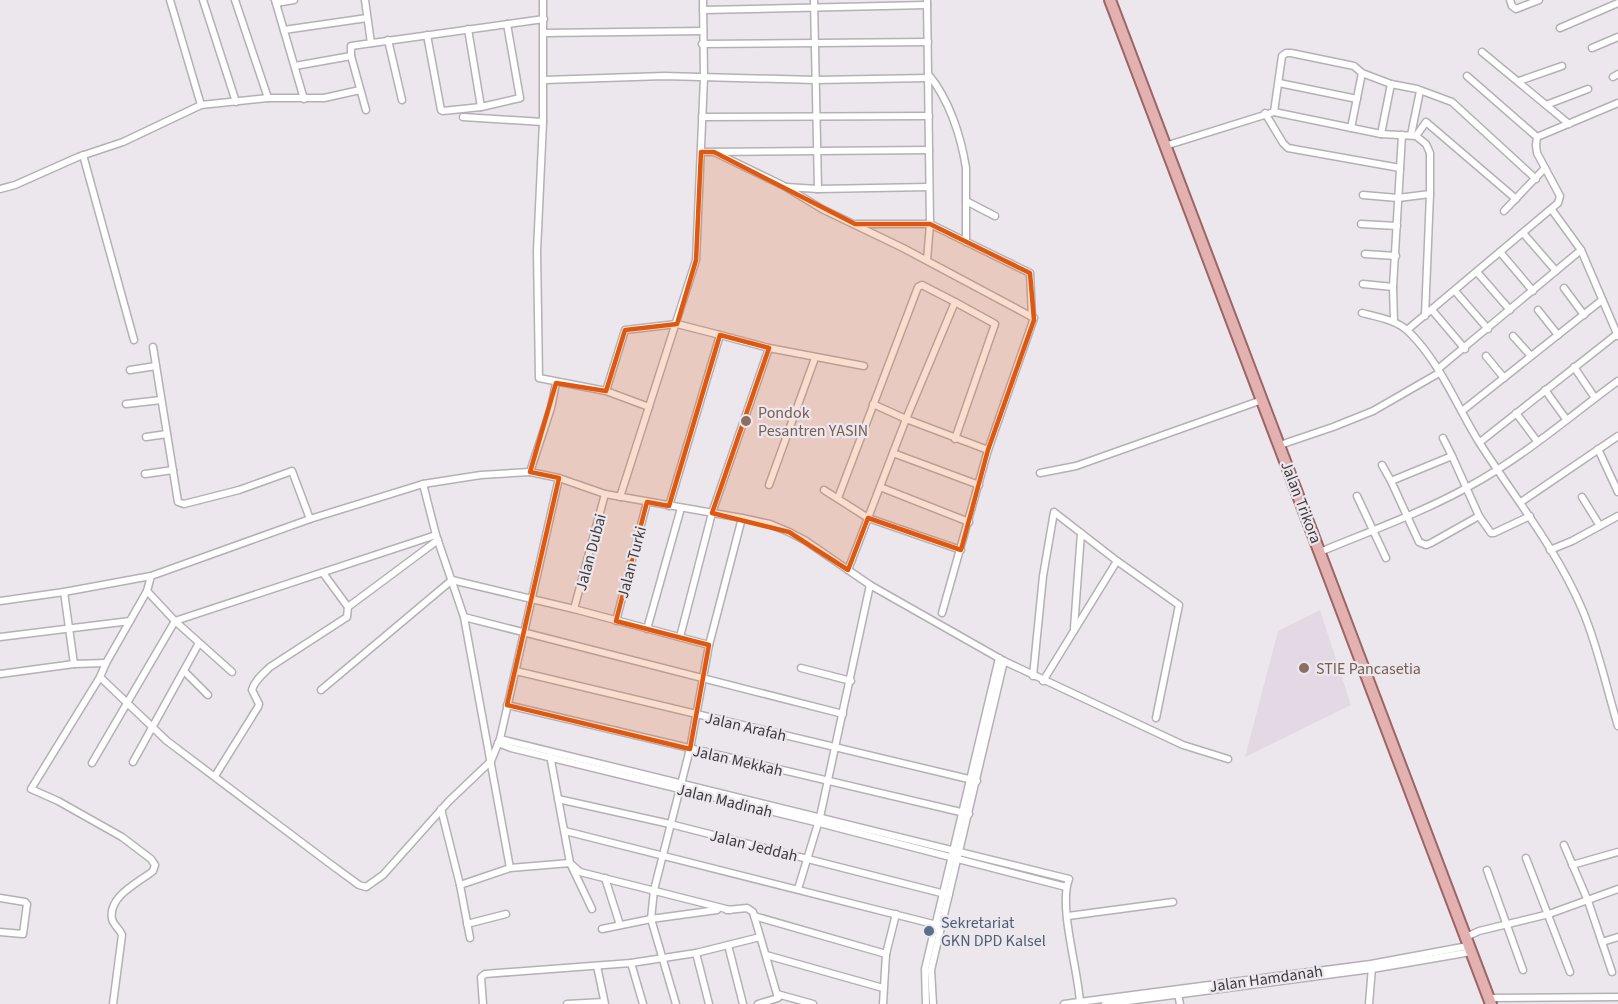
<svg xmlns="http://www.w3.org/2000/svg" width="1618" height="1004" viewBox="0 0 1618 1004" font-family="'Source Sans 3',sans-serif">
	<style>
		.built { fill: #e3d9e4 }
		.lines { fill: none; stroke-linecap: round; stroke-linejoin: round }
		.street-casing { stroke: #b5b0b5; stroke-width: 9 }
		.primary-casing { stroke: #9d6666; stroke-width: 14 }
		.street { stroke: #fff; stroke-width: 6 }
		.primary { stroke: #e3b1b0; stroke-width: 10 }
		.marked { fill: #df580e; fill-opacity: 0.2; stroke: #df580e; stroke-width: 4.5; stroke-linejoin: round }
		.education-dot { fill: #8d6e63; stroke: #ece7ed; stroke-width: 2 }
		.service-dot { fill: #5c6f8a; stroke: #ece7ed; stroke-width: 2 }
		.labels { text-anchor: middle; stroke-width: 4.5; stroke-linejoin: round; paint-order: stroke }
		.education-label { font-size: 16px; fill: #785e54; stroke: #ece7ed; text-anchor: start }
		.street-label { font-size: 16px; fill: #3d3b3e; stroke: #ece7ed }
		.service-label { font-size: 16px; fill: #4e5e75; stroke: #ece7ed; text-anchor: start }
	</style>
	<rect width="100%" height="100%" fill="#ece7ed"/>
	<!-- built -->
	<path class="built" d="M 1320,610 L 1351,705 L 1245,757 L 1278,631 Z"/>
	<g class="lines">
		<!-- street casing -->
		<g class="street-casing">
			<g id="street">
				<path d="M 170,0 L 201,105"/>
				<path d="M 203,0 L 236,102"/>
				<path d="M 235,0 L 268,98"/>
				<path d="M 275,0 L 304,99"/>
				<path d="M 365,0 L 371,43"/>
				<path d="M 543,0 L 543,122 L 537,251 L 539,378 L 606,391 L 649,407"/>
				<path d="M 814,0 L 818,189"/>
				<path d="M 1510,0 L 1512,6 L 1516,9 L 1539,0"/>
				<path d="M 276,3 L 294,0"/>
				<path d="M 703,10 L 927,5"/>
				<path d="M 1560,28 L 1618,3"/>
				<path d="M 468,29 L 481,107"/>
				<path d="M 284,30 L 367,18"/>
				<path d="M 544,33 L 703,31"/>
				<path d="M 427,35 L 441,110 L 443,111 L 481,107 L 520,98 L 507,24"/>
				<path d="M 388,40 L 402,100"/>
				<path d="M 702,44 L 928,42"/>
				<path d="M 1592,48 L 1618,37"/>
				<path d="M 1482,52 L 1569,124"/>
				<path d="M 295,66 L 351,56"/>
				<path d="M 928,74 C 949,99 961,136 966,168 L 966,242"/>
				<path d="M 1467,76 L 1537,137"/>
				<path d="M 1613,77 L 1618,74"/>
				<path d="M 544,80 L 664,76 L 816,80 L 928,78"/>
				<path d="M 1519,81 L 1562,66"/>
				<path d="M 1279,83 L 1357,99"/>
				<path d="M 1546,105 L 1588,89"/>
				<path d="M 366,110 L 351,56 L 351,46 L 544,19"/>
				<path d="M 1274,112 L 1381,134 L 1416,136 L 1426,144 L 1430,153 L 1430,194 L 1425,316"/>
				<path d="M 1265,113 L 1283,143 L 1288,148 L 1400,168"/>
				<path d="M 463,117 L 543,122"/>
				<path d="M 702,117 L 929,116"/>
				<path d="M 1351,128 L 1362,73"/>
				<path d="M 1381,134 L 1391,84"/>
				<path d="M 1411,135 L 1420,91"/>
				<path d="M 1416,136 L 1426,122 L 1516,199"/>
				<path d="M 1165,146 L 1274,112 L 1282,56 L 1286,53 L 1291,53 L 1354,66 L 1362,73 L 1391,84 L 1417,89 L 1452,102 L 1536,179"/>
				<path d="M 701,152 L 929,150"/>
				<path d="M 714,152 L 784,186 L 822,209 L 903,248 L 1034,318 L 988,450 L 942,613"/>
				<path d="M 83,155 L 134,340"/>
				<path d="M 786,187 L 818,189 L 929,187"/>
				<path d="M 0,189 L 15,185 L 78,157 L 123,142 L 201,105 L 268,98 L 324,98 L 360,90"/>
				<path d="M 1363,195 L 1398,198 L 1430,194"/>
				<path d="M 966,201 L 995,216"/>
				<path d="M 1552,210 L 1581,250 L 1618,336"/>
				<path d="M 1504,211 L 1545,168"/>
				<path d="M 857,224 L 930,224 L 1030,273 L 1032,316"/>
				<path d="M 1361,224 L 1397,226"/>
				<path d="M 1523,233 L 1556,271"/>
				<path d="M 1500,252 L 1533,291"/>
				<path d="M 1365,254 L 1396,256"/>
				<path d="M 927,260 L 930,224 L 927,0"/>
				<path d="M 1477,272 L 1510,310"/>
				<path d="M 1363,284 L 1393,287"/>
				<path d="M 1564,288 L 1584,315"/>
				<path d="M 1455,291 L 1488,329"/>
				<path d="M 1432,310 L 1465,349"/>
				<path d="M 1538,310 L 1558,335"/>
				<path d="M 1362,313 C 1378,317 1396,320 1408,331 C 1440,362 1456,405 1479,442 C 1514,497 1556,548 1582,609 C 1598,646 1606,687 1618,726"/>
				<path d="M 1394,322 L 1393,287 L 1402,135"/>
				<path d="M 1407,330 L 1558,203 L 1560,196 L 1537,153 L 1536,145 L 1537,137 L 1618,103"/>
				<path d="M 1513,336 L 1531,356"/>
				<path d="M 153,347 L 178,502 L 184,504 L 239,490 L 292,471 L 310,519"/>
				<path d="M 1486,356 L 1504,378"/>
				<path d="M 1574,367 L 1595,398"/>
				<path d="M 1438,369 L 1581,250"/>
				<path d="M 130,370 L 156,366"/>
				<path d="M 556,383 L 551,408 L 530,472 L 559,478 L 605,494 L 742,518 L 770,524 L 789,532 L 806,541 L 870,585 L 1004,661 L 1183,745 L 1228,759"/>
				<path d="M 1545,390 L 1566,419"/>
				<path d="M 606,391 L 625,330 L 677,324 L 720,335"/>
				<path d="M 126,404 L 161,400"/>
				<path d="M 873,404 L 906,419 L 955,302 L 995,324 L 955,439"/>
				<path d="M 1462,411 L 1602,300"/>
				<path d="M 1516,413 L 1537,441"/>
				<path d="M 146,437 L 167,434"/>
				<path d="M 1443,438 L 1452,456"/>
				<path d="M 1480,442 L 1617,334"/>
				<path d="M 1280,445 L 1333,427 L 1373,411 L 1439,373"/>
				<path d="M 1598,449 L 1618,492"/>
				<path d="M 893,453 L 979,485"/>
				<path d="M 1452,456 L 1479,516 L 1431,543 L 1426,545 L 1419,542 L 1391,481 Z"/>
				<path d="M 1382,465 L 1391,481"/>
				<path d="M 1040,473 L 1076,466 L 1262,400"/>
				<path d="M 145,474 L 173,470"/>
				<path d="M 769,485 L 815,358"/>
				<path d="M 880,487 L 969,522"/>
				<path d="M 824,490 L 868,518 L 961,550"/>
				<path d="M 1357,496 L 1386,558"/>
				<path d="M 620,497 L 696,260 L 704,78 L 703,0"/>
				<path d="M 1582,497 L 1600,526"/>
				<path d="M 838,498 L 918,287 L 922,285 L 955,302"/>
				<path d="M 1521,502 L 1618,436"/>
				<path d="M 669,506 L 720,335 L 769,348 L 864,366"/>
				<path d="M 1479,516 L 1491,533 L 1494,533 L 1530,516"/>
				<path d="M 1550,550 L 1572,541 L 1618,516"/>
				<path d="M 1320,552 C 1368,532 1423,512 1468,487 C 1522,458 1569,417 1618,381"/>
				<path d="M 1117,561 L 1179,605 L 1156,718"/>
				<path d="M 848,570 L 906,419 L 988,450"/>
				<path d="M 323,573 L 348,607"/>
				<path d="M 151,576 L 147,591 L 175,621 L 436,535"/>
				<path d="M 147,591 L 106,663 L 100,677 L 167,741 L 329,863 L 359,885 L 366,887 L 383,875 L 449,801 L 491,761 L 500,739 L 559,478"/>
				<path d="M 64,592 L 74,664 L 106,663"/>
				<path d="M 0,601 L 64,592 L 151,576 L 310,519 L 423,484"/>
				<path d="M 574,609 L 605,494"/>
				<path d="M 464,617 L 843,714"/>
				<path d="M 616,621 L 647,502"/>
				<path d="M 1074,628 L 1081,533"/>
				<path d="M 647,629 L 681,508"/>
				<path d="M 0,637 L 130,621"/>
				<path d="M 680,637 L 712,513 L 769,348"/>
				<path d="M 801,668 L 851,681"/>
				<path d="M 184,671 L 208,695"/>
				<path d="M 516,671 L 977,781"/>
				<path d="M 0,674 L 74,664"/>
				<path d="M 1033,676 L 1043,576 L 1054,512 L 1117,561 L 1043,681"/>
				<path d="M 100,677 L 31,789 L 58,801 L 122,837 L 151,859 L 155,865 L 153,871 C 138,883 108,896 112,919 C 114,926 120,929 122,935 L 113,1004"/>
				<path d="M 321,690 L 452,580 L 574,609 L 709,645"/>
				<path d="M 507,705 L 969,814"/>
				<path d="M 500,739 L 1069,879 C 1058,907 1079,972 1080,1004"/>
				<path d="M 498,743 L 511,748 L 819,823 L 1066,887"/>
				<path d="M 550,755 L 570,863 L 580,872 L 730,910"/>
				<path d="M 133,762 L 199,643"/>
				<path d="M 92,763 L 175,621 L 232,672"/>
				<path d="M 215,776 L 258,707 L 259,704 L 252,690 C 254,681 263,674 270,667 L 347,617 L 348,607 L 438,540"/>
				<path d="M 558,799 L 670,824 L 949,895"/>
				<path d="M 441,809 L 460,885"/>
				<path d="M 565,831 L 941,926"/>
				<path d="M 1564,845 L 1588,901 L 1612,972"/>
				<path d="M 1526,858 L 1570,972"/>
				<path d="M 1572,865 L 1618,852"/>
				<path d="M 510,868 L 464,617 L 436,535 L 423,484 L 481,475 L 530,472"/>
				<path d="M 1487,870 L 1523,970"/>
				<path d="M 605,878 L 620,925"/>
				<path d="M 798,889 L 820,817 L 870,585"/>
				<path d="M 0,898 L 25,902 L 27,904 L 23,934 L 0,932"/>
				<path d="M 727,910 L 747,908 L 753,912 L 778,998 L 758,1004"/>
				<path d="M 754,916 L 886,954 L 883,1004"/>
				<path d="M 1068,916 L 1173,902"/>
				<path d="M 467,924 L 506,914"/>
				<path d="M 602,929 L 651,919 L 717,910"/>
				<path d="M 1466,937 L 1479,931 L 1549,914 L 1618,889"/>
				<path d="M 470,938 L 460,885 L 510,868 L 570,863 L 592,909"/>
				<path d="M 1602,942 L 1618,937"/>
				<path d="M 728,945 L 743,1004"/>
				<path d="M 696,953 L 709,1004"/>
				<path d="M 886,954 L 896,914"/>
				<path d="M 766,955 L 883,988"/>
				<path d="M 631,963 L 643,1004"/>
				<path d="M 597,966 L 605,1004"/>
				<path d="M 777,994 L 813,1004"/>
				<path d="M 1178,994 L 1180,1004"/>
				<path d="M 1489,998 L 1618,997"/>
				<path d="M 483,1004 L 481,977 L 485,974 L 631,963 L 696,953 L 760,937"/>
				<path d="M 567,1004 L 604,1002"/>
				<path d="M 676,1004 L 651,919 L 654,890 L 690,749 L 709,645 L 742,518"/>
				<path d="M 926,1004 L 925,969 L 999,658"/>
				<path d="M 933,1004 L 931,970 L 1004,661"/>
				<path d="M 1064,1004 L 1371,964 L 1468,946"/>
				<path d="M 1105,1004 L 1372,969 L 1471,952"/>
				<path d="M 1369,1004 L 1372,967"/>
			</g>
		</g>
		<!-- primary casing -->
		<g class="primary-casing">
			<path id="primary" d="M 1110,0 L 1491,1004"/>
		</g>
		<!-- street -->
		<use href="#street" class="street"/>
		<!-- primary -->
		<use href="#primary" class="primary"/>
	</g>
	<!-- marked area -->
	<path class="marked" d="M 701,152 L 714,152 L 855,224 L 930,224 L 1030,273 L 1034,320 L 988,450 L 961,550 L 868,518 L 848,570 L 789,532 L 712,513 L 769,348 L 720,335 L 669,506 L 647,502 L 616,621 L 709,645 L 690,749 L 507,705 L 559,478 L 530,472 L 556,383 L 606,391 L 625,330 L 677,324 L 696,260 Z"/>
	<!-- markers -->
	<g class="education-dot">
		<circle cx="746" cy="421" r="6"/>
		<circle cx="1304" cy="668" r="6"/>
	</g>
	<circle class="service-dot" cx="929" cy="931" r="6"/>
	<g class="labels">
		<!-- education labels -->
		<g class="education-label">
			<text x="758" y="418">Pondok<tspan x="758" dy="18">Pesantren YASIN</tspan></text>
			<text x="1316" y="674">STIE Pancasetia</text>
		</g>
		<!-- street labels -->
		<g class="street-label">
			<text transform="translate(1302 502) rotate(69)" y="6">Jalan Trikora</text>
			<text transform="translate(590 552) rotate(-75)" y="6">Jalan Dubai</text>
			<text transform="translate(631 562) rotate(-75)" y="6">Jalan Turki</text>
			<text transform="translate(746 726) rotate(13)" y="6">Jalan Arafah</text>
			<text transform="translate(738 760) rotate(13)" y="6">Jalan Mekkah</text>
			<text transform="translate(725 800) rotate(14)" y="6">Jalan Madinah</text>
			<text transform="translate(754 845) rotate(14)" y="6">Jalan Jeddah</text>
			<text transform="translate(1266 978) rotate(-8)" y="6">Jalan Hamdanah</text>
		</g>
		<!-- service labels -->
		<g class="service-label">
			<text x="941" y="928">Sekretariat<tspan x="941" dy="18">GKN DPD Kalsel</tspan></text>
		</g>
	</g>
</svg>
